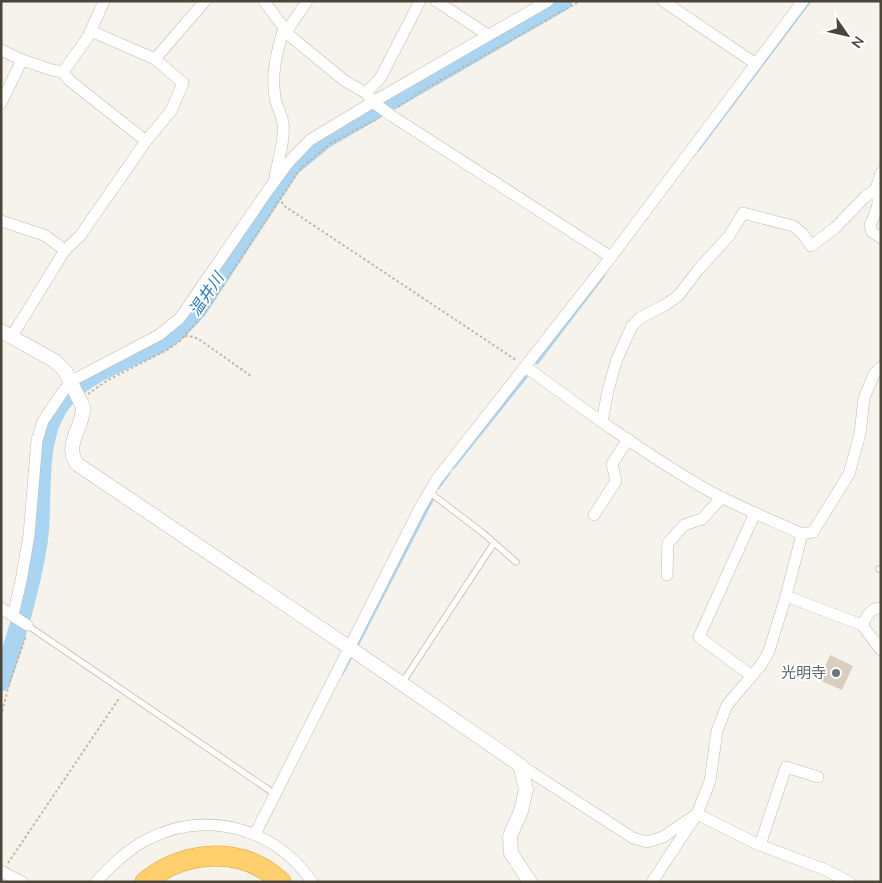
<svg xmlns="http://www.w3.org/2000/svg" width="882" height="883" viewBox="0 0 882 883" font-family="Mulish,'Noto Sans JP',sans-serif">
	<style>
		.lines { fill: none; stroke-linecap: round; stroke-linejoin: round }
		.stream { stroke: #a9d4f2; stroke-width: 3 }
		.river { stroke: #a9d4f2; stroke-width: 19 }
		.building { fill: #d8cfc1 }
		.service-casing { stroke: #c2bbae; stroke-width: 7 }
		.minor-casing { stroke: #c2bbae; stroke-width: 12 }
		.tertiary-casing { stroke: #c2bbae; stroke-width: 15 }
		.motorway-casing { stroke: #e0a43c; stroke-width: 21 }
		.path { stroke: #c4b79f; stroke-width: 2; stroke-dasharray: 2.5 2.5; stroke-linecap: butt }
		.service { stroke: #fff; stroke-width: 5.5 }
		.minor { stroke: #fff; stroke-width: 11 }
		.tertiary { stroke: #fff; stroke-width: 14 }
		.motorway { stroke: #ffcf6e; stroke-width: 20 }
		.worship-dot { fill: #6b7280; stroke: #fff; stroke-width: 2 }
		.labels { text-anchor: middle; stroke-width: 4; stroke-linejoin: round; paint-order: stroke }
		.worship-label { font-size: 15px; fill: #5b616d; stroke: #fff; text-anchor: end }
		.water-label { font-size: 16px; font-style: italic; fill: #2e7ab2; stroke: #fff }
	</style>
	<rect width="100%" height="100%" fill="#f6f3ec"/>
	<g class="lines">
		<!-- stream -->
		<g class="stream">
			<path d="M 698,150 L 810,1"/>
			<path d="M 537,363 L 604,275"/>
			<path d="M 453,468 L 526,377"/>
			<path d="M 438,488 L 449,473"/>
			<path d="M 358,644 L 434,496"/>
			<path d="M 342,674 L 350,659"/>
		</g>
		<!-- river -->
		<path class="river" d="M 1,682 C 14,644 26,605 34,565 C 36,555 38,545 39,535 C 44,489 33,431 69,394 C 94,369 132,359 162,342 C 176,334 187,321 198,309 L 291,167 L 325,139 L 563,1"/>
	</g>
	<!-- building -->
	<path class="building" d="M 830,655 L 853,666 L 842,690 L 819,680 Z"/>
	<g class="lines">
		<!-- service casing -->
		<g class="service-casing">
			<g id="service">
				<path d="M 429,492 L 483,533 L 516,562"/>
				<path d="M 879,569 L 881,569"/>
				<path d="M 27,625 L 275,794"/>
				<path d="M 402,683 L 494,543"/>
			</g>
		</g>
		<!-- minor casing -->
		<g class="minor-casing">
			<g id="minor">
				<path d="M 264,1 L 290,36 L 345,81 L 366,93 L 373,102 L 392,116 L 611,257"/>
				<path d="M 436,1 L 488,35"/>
				<path d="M 663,1 L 756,64"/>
				<path d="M 287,31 L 307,1"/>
				<path d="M 1,50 L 22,60"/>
				<path d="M 155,59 L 205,1"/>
				<path d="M 63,72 L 69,80 L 146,141"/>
				<path d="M 366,93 L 381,77 L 420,1"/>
				<path d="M 1,103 L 22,60 L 52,70 L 63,72 L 88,37 L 104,1"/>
				<path d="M 275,177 C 278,160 285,141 283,123 C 282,114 276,106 275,97 C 271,73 277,51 284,28"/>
				<path d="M 876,189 C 881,203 876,212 870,225 L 872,232 L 881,238"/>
				<path d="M 1,221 L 44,235 L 65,250"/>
				<path d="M 12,336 L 65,250 L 80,236 L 146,141 L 171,111 L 183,83 L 155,59 L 91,31"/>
				<path d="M 526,367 C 583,409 641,451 702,487 C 734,505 769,519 802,534 L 786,596 L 769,651 L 761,665 L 727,705 L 717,731 L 710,781 L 697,814 L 652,882"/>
				<path d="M 602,422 L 608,390 L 617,359 L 632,326 L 640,318 L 665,305 L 678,296 L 698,270 L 729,236 L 743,213 L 793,226 L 802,233 L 811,246 L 835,228 L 865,197 L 876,189 L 881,173"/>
				<path d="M 594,515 L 616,481 L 612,464 L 628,439"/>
				<path d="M 802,534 L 813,532 L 849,474 L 860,434 L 864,398 L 874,374 L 881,367"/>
				<path d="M 667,575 L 668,543 L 684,525 L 702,519 L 722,497"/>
				<path d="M 786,596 L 862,625 L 881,650"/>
				<path d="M 1,608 L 27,625"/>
				<path d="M 13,615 L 21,581 L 29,535 L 37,440 L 43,421 L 64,390 L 77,378 L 159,335 L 180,318 L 266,193 L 288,163 L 310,140 L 373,102 L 548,1"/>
				<path d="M 862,625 C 867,617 870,607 881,608"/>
				<path d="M 752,676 L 699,637 L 755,513"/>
				<path d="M 520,765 L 633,838 L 647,842 L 663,837 L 697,814 L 757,844 L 826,870 L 849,882"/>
				<path d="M 255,834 L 420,508 L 437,479 L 611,257 L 803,1"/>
				<path d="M 760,845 L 786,767 L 818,777"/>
				<path d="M 1,871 L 22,882"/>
				<path d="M 96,882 C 111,866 127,850 146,840 C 205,809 274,827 312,882"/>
			</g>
		</g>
		<!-- tertiary casing -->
		<g class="tertiary-casing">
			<path id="tertiary" d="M 1,331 L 55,361 L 65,371 L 83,407 C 84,427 63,444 77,464 L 350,648 L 520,765 L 526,789 L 521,811 L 510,836 L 511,853 L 530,882"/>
		</g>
		<!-- motorway casing -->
		<g class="motorway-casing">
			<path id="motorway" d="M 145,882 C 184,850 242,845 281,882"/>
		</g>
		<!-- path -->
		<g class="path">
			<path d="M 398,107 L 423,90 L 580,1"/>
			<path d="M 280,197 L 283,205 L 516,360"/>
			<path d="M 185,336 L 194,337 L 200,340 L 251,376"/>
			<path d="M 88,394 L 108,380 L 167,350 L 180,341 L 203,315 L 300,169 L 331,143 L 379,118"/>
			<path d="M 1,716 L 10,681 L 26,636"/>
			<path d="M 8,863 L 120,697"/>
		</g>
		<!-- service -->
		<use href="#service" class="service"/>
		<!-- minor -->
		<use href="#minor" class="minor"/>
		<!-- tertiary -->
		<use href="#tertiary" class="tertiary"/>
		<!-- motorway -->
		<use href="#motorway" class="motorway"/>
	</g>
	<!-- markers -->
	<circle class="worship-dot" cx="836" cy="673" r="5"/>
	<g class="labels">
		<!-- worship labels -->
		<g class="worship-label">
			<text x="826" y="678">光明寺</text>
		</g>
		<!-- water labels -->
		<g class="water-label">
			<text transform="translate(206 294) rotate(-56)" y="6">温井川</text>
		</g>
	</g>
	<!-- border -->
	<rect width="882" height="883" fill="none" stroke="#4b4439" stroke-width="5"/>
	<!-- north arrow -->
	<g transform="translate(847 35) rotate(124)" stroke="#ffffff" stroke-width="4" paint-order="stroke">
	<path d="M0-4L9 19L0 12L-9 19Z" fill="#4b4439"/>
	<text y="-8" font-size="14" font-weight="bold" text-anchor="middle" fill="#4b4439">N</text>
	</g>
</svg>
